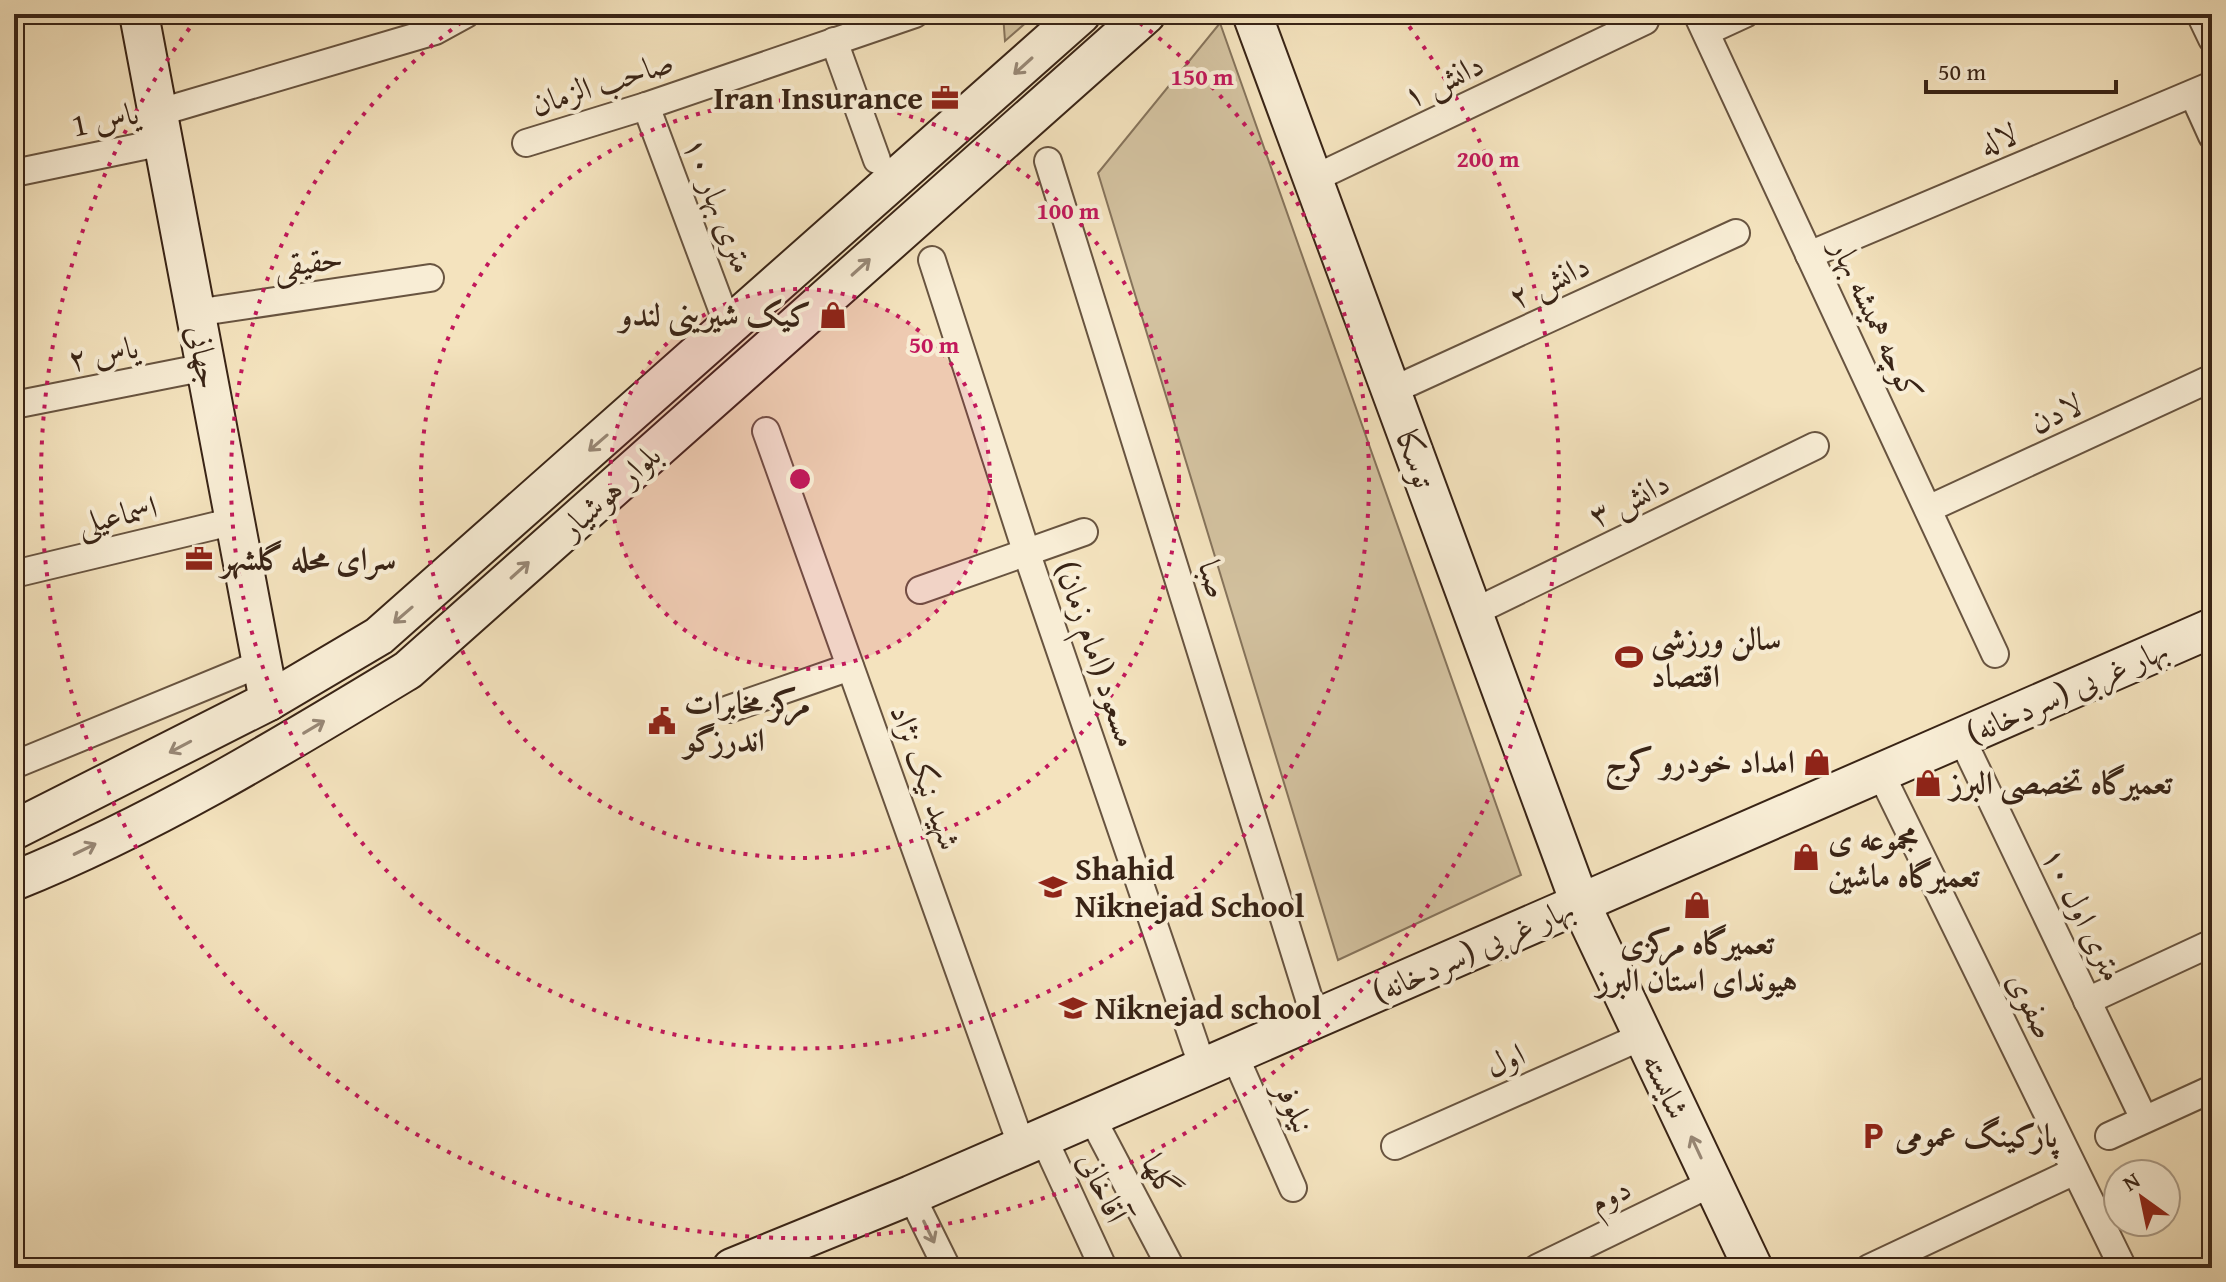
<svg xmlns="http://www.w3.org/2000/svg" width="2226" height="1282" viewBox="0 0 2226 1282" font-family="'Gentium Book Plus',Amiri,serif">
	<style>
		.green { fill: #d4c3a1; stroke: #86745c; stroke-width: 2 }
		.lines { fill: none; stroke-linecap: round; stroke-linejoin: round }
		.street-casing { stroke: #685440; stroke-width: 30 }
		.secondary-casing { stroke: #392416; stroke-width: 42 }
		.street { stroke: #f8edd5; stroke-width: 26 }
		.secondary { stroke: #f8edd5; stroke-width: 38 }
		.oneway { stroke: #988876 }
		.ring { fill: none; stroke: #c2185b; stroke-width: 4; stroke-dasharray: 4 8 }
		.labels { text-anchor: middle; stroke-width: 8; stroke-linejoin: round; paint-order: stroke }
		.street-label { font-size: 32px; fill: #392416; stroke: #f8edd5 }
		.poi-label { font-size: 32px; font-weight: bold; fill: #392416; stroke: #f8edd5; text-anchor: start }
		.centre { fill: #c2185b; stroke: #f8edd5; stroke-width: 4 }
		.ring-label { font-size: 24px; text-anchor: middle; font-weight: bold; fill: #c2185b; stroke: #f8edd5; stroke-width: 8; stroke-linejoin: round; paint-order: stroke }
	</style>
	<rect width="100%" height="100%" fill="#f4e3be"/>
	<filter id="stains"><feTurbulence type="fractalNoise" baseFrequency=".0025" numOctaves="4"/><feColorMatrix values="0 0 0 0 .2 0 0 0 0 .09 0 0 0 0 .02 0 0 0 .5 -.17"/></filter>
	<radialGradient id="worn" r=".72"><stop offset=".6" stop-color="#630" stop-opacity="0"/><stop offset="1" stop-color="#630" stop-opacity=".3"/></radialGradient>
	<!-- green -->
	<g class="green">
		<path d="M 1003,14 L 1036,14 L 1005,41 Z"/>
		<path d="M 1220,23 L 1521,875 L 1338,960 L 1098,173 Z"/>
	</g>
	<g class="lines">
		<!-- street casing -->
		<g class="street-casing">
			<g id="street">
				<path d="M 1697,14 L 1995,654"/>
				<path d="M 2200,14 L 2212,39"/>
				<path d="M 1706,32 L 1745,14"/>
				<path d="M 834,41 L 877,160"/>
				<path d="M 2193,94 L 2212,136"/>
				<path d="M 646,106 L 729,328"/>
				<path d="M 157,113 L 435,31 L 466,14"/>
				<path d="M 526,143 L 646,106 L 915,14"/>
				<path d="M 1048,161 L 1315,1018"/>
				<path d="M 14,173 L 163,142"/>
				<path d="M 1313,179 L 1645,21"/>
				<path d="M 1809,255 L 2212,85"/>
				<path d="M 932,260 L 1027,554 L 1203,1068"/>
				<path d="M 195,313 L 430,278"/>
				<path d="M 1391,391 L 1736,233"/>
				<path d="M 14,405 L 206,367"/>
				<path d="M 766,431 L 1022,1147"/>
				<path d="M 1928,509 L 2212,378"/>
				<path d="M 14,574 L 235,521"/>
				<path d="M 920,590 L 1084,532"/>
				<path d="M 1472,613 L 1815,446"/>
				<path d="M 729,709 L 850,667"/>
				<path d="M 1961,737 L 2144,1119"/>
				<path d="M 14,765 L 262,663"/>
				<path d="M 1880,772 L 2123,1268"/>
				<path d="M 2087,1001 L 2212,943"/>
				<path d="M 1234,1054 L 1293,1188"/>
				<path d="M 1091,1116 L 1171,1268"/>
				<path d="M 2109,1136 L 2212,1089"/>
				<path d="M 1043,1137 L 1102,1265"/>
				<path d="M 1395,1146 L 1643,1036"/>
				<path d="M 911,1195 L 947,1268"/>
				<path d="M 1537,1268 L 1712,1183"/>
				<path d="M 1869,1268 L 2075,1171"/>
			</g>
		</g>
		<!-- secondary casing -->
		<g class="secondary-casing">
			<g id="secondary">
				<path d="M 139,14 L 269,701"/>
				<path d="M 1252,14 L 1580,903 L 1753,1268"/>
				<path d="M 14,830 L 269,701 L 379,636 L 1081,14"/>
				<path d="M 14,881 C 153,825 281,747 408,670 L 1146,14"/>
				<path d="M 732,1268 L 911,1195 L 2212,628"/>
			</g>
		</g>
		<!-- street -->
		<use href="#street" class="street"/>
		<!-- secondary -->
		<use href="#secondary" class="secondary"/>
	</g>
	<!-- one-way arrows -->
	<defs><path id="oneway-shaft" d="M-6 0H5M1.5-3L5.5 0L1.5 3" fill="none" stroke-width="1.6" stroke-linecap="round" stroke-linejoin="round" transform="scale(2)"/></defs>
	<g class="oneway">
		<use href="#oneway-shaft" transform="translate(1023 66) rotate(138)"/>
		<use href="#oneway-shaft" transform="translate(861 267) rotate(-42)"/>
		<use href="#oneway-shaft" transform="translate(598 443) rotate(139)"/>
		<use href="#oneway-shaft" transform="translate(520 570) rotate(-42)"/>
		<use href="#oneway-shaft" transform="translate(403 615) rotate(139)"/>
		<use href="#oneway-shaft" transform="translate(314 727) rotate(-31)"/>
		<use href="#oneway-shaft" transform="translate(180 747) rotate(152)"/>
		<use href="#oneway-shaft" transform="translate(85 849) rotate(-26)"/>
		<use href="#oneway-shaft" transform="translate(1696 1147) rotate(-115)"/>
		<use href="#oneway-shaft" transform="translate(929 1232) rotate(64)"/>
	</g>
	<!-- distance rings -->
	<circle cx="800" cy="479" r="190" fill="#c2185b" fill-opacity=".12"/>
	<g class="ring">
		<circle cx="800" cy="479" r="190"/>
		<circle cx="800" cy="479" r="379"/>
		<path d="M1130 16A569 569 0 1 1 470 16"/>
		<path d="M1402 17A759 759 0 1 1 198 17"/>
	</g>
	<!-- icons -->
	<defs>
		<g id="office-bare" transform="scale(2.16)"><path d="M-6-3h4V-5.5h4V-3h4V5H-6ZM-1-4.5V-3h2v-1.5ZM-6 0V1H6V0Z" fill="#8f2418" stroke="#f8edd5" stroke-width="2.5" paint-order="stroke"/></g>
		<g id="shop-bare" transform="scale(2.16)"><path d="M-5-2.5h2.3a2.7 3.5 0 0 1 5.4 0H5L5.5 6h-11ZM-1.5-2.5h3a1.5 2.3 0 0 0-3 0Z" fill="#8f2418" stroke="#f8edd5" stroke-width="2.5" paint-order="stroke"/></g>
		<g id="stadium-bare" transform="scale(2.16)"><path d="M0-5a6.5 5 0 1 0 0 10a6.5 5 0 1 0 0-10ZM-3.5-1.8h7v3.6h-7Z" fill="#8f2418" stroke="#f8edd5" stroke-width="2.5" paint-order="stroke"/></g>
		<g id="civic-bare" transform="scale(2.16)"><path d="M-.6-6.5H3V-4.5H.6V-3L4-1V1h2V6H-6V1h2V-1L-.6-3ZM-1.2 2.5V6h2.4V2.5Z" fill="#8f2418" stroke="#f8edd5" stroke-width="2.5" paint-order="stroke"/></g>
		<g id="school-bare" transform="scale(2.16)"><path d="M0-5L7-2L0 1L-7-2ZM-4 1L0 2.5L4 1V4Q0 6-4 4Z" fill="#8f2418" stroke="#f8edd5" stroke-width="2.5" paint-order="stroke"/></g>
		<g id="parking-bare" transform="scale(2.16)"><path d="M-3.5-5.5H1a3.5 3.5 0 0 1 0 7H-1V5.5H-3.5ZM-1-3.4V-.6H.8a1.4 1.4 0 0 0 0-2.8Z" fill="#8f2418" stroke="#f8edd5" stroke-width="2.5" paint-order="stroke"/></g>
	</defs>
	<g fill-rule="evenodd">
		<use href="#office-bare" x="945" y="98"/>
		<use href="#shop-bare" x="833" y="315"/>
		<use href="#office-bare" x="199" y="559"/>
		<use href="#stadium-bare" x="1629" y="657"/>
		<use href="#civic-bare" x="662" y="721"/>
		<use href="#shop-bare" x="1817" y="762"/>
		<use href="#shop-bare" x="1928" y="783"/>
		<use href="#shop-bare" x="1806" y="857"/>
		<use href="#school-bare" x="1053" y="887"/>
		<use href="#shop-bare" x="1697" y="905"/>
		<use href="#school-bare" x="1073" y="1008"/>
		<use href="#parking-bare" x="1873" y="1136"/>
	</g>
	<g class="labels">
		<!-- street labels -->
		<g class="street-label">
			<text transform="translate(1443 80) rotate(-25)" y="11">دانش ۱</text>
			<text transform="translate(602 83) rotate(-18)" y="11">صاحب الزمان</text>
			<text transform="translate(105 119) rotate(-12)" y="11">یاس 1</text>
			<text transform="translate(1998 139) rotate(-23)" y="11">لاله</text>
			<text transform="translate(719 205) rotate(69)" y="11">۱۰ متری بهار</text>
			<text transform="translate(308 262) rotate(-8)" y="11">حقیقی</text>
			<text transform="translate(1549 281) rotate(-25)" y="11">دانش ۲</text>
			<text transform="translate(1877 320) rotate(65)" y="11">کوچه همیشه بهار</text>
			<text transform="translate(103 353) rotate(-11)" y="11">یاس ۲</text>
			<text transform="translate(204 357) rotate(79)" y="11">جهانی</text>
			<text transform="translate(2056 413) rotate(-25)" y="11">لادن</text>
			<text transform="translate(1416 459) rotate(70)" y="11">توسکا</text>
			<text transform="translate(610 491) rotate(-42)" y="11">بلوار هوشیار</text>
			<text transform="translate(1629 499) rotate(-26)" y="11">دانش ۳</text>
			<text transform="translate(117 515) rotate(-13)" y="11">اسماعیلی</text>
			<text transform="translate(1214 579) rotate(73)" y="11">صبا</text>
			<text transform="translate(1097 654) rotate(71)" y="11">مسعود (امام زمان)</text>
			<text transform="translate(2067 691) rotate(-24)" y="11">بهار غربی (سردخانه)</text>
			<text transform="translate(926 777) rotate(70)" y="11">شهید نیک نژاد</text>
			<text transform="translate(2083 914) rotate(64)" y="11">۱۰ متری اول</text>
			<text transform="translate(1473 950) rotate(-24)" y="11">بهار غربی (سردخانه)</text>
			<text transform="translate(2032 1005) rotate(64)" y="11">صفوی</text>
			<text transform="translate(1505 1060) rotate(-24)" y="11">اول</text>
			<text transform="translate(1666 1086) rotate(65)" y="11">شایسته</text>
			<text transform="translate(1295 1107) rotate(66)" y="11">نیلوفر</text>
			<text transform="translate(1161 1176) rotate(62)" y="11">گلها</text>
			<text transform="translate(1103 1187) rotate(65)" y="11">آقاخانی</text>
			<text transform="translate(1610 1195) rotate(-26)" y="11">دوم</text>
		</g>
		<!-- poi labels -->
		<g class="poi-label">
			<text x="923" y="109" text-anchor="end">Iran Insurance</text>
			<text x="811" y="326" text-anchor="end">کیک شیرینی لندو</text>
			<text x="221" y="570">سرای محله گلشهر</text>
			<text x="1651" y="650">سالن ورزشی<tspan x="1651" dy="37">اقتصاد</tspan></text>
			<text x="684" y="714">مرکز مخابرات<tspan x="684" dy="37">اندرزگو</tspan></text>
			<text x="1795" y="773" text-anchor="end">امداد خودرو کرج</text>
			<text x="1950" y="794">تعمیرگاه تخصصی البرز</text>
			<text x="1828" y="850">مجموعه ی<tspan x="1828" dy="37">تعمیرگاه ماشین</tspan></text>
			<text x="1075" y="880">Shahid<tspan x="1075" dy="37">Niknejad School</tspan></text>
			<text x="1697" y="954" text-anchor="middle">تعمیرگاه مرکزی<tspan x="1697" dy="37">هیوندای استان البرز</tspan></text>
			<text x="1095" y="1019">Niknejad school</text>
			<text x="1895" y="1147">پارکینگ عمومی</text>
		</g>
	</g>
	<circle cx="800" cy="479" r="12" class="centre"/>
	<g class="ring-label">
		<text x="1202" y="85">150 m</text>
		<text x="1488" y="167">200 m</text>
		<text x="1068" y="219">100 m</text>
		<text x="934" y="353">50 m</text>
	</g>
	<!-- margin -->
	<rect width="2226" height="1282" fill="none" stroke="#f4e3be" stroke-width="48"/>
	<rect x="16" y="16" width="2194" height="1250" fill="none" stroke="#392416" stroke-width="4"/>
	<rect x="24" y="24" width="2178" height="1234" fill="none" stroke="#392416" stroke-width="2"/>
	<!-- north arrow -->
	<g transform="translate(2142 1198) rotate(327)"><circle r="38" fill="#f8edd5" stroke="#ac9d89" stroke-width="2"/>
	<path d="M0-6L14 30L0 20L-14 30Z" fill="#8f2418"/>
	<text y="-12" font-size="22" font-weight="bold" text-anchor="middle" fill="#392416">N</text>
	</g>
	<!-- scale -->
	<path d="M1926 80v12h190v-12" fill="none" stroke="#392416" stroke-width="4"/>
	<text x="1938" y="80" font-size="24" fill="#392416" stroke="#f8edd5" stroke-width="6" paint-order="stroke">50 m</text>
	<rect width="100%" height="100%" filter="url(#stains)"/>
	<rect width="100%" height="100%" fill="url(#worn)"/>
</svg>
